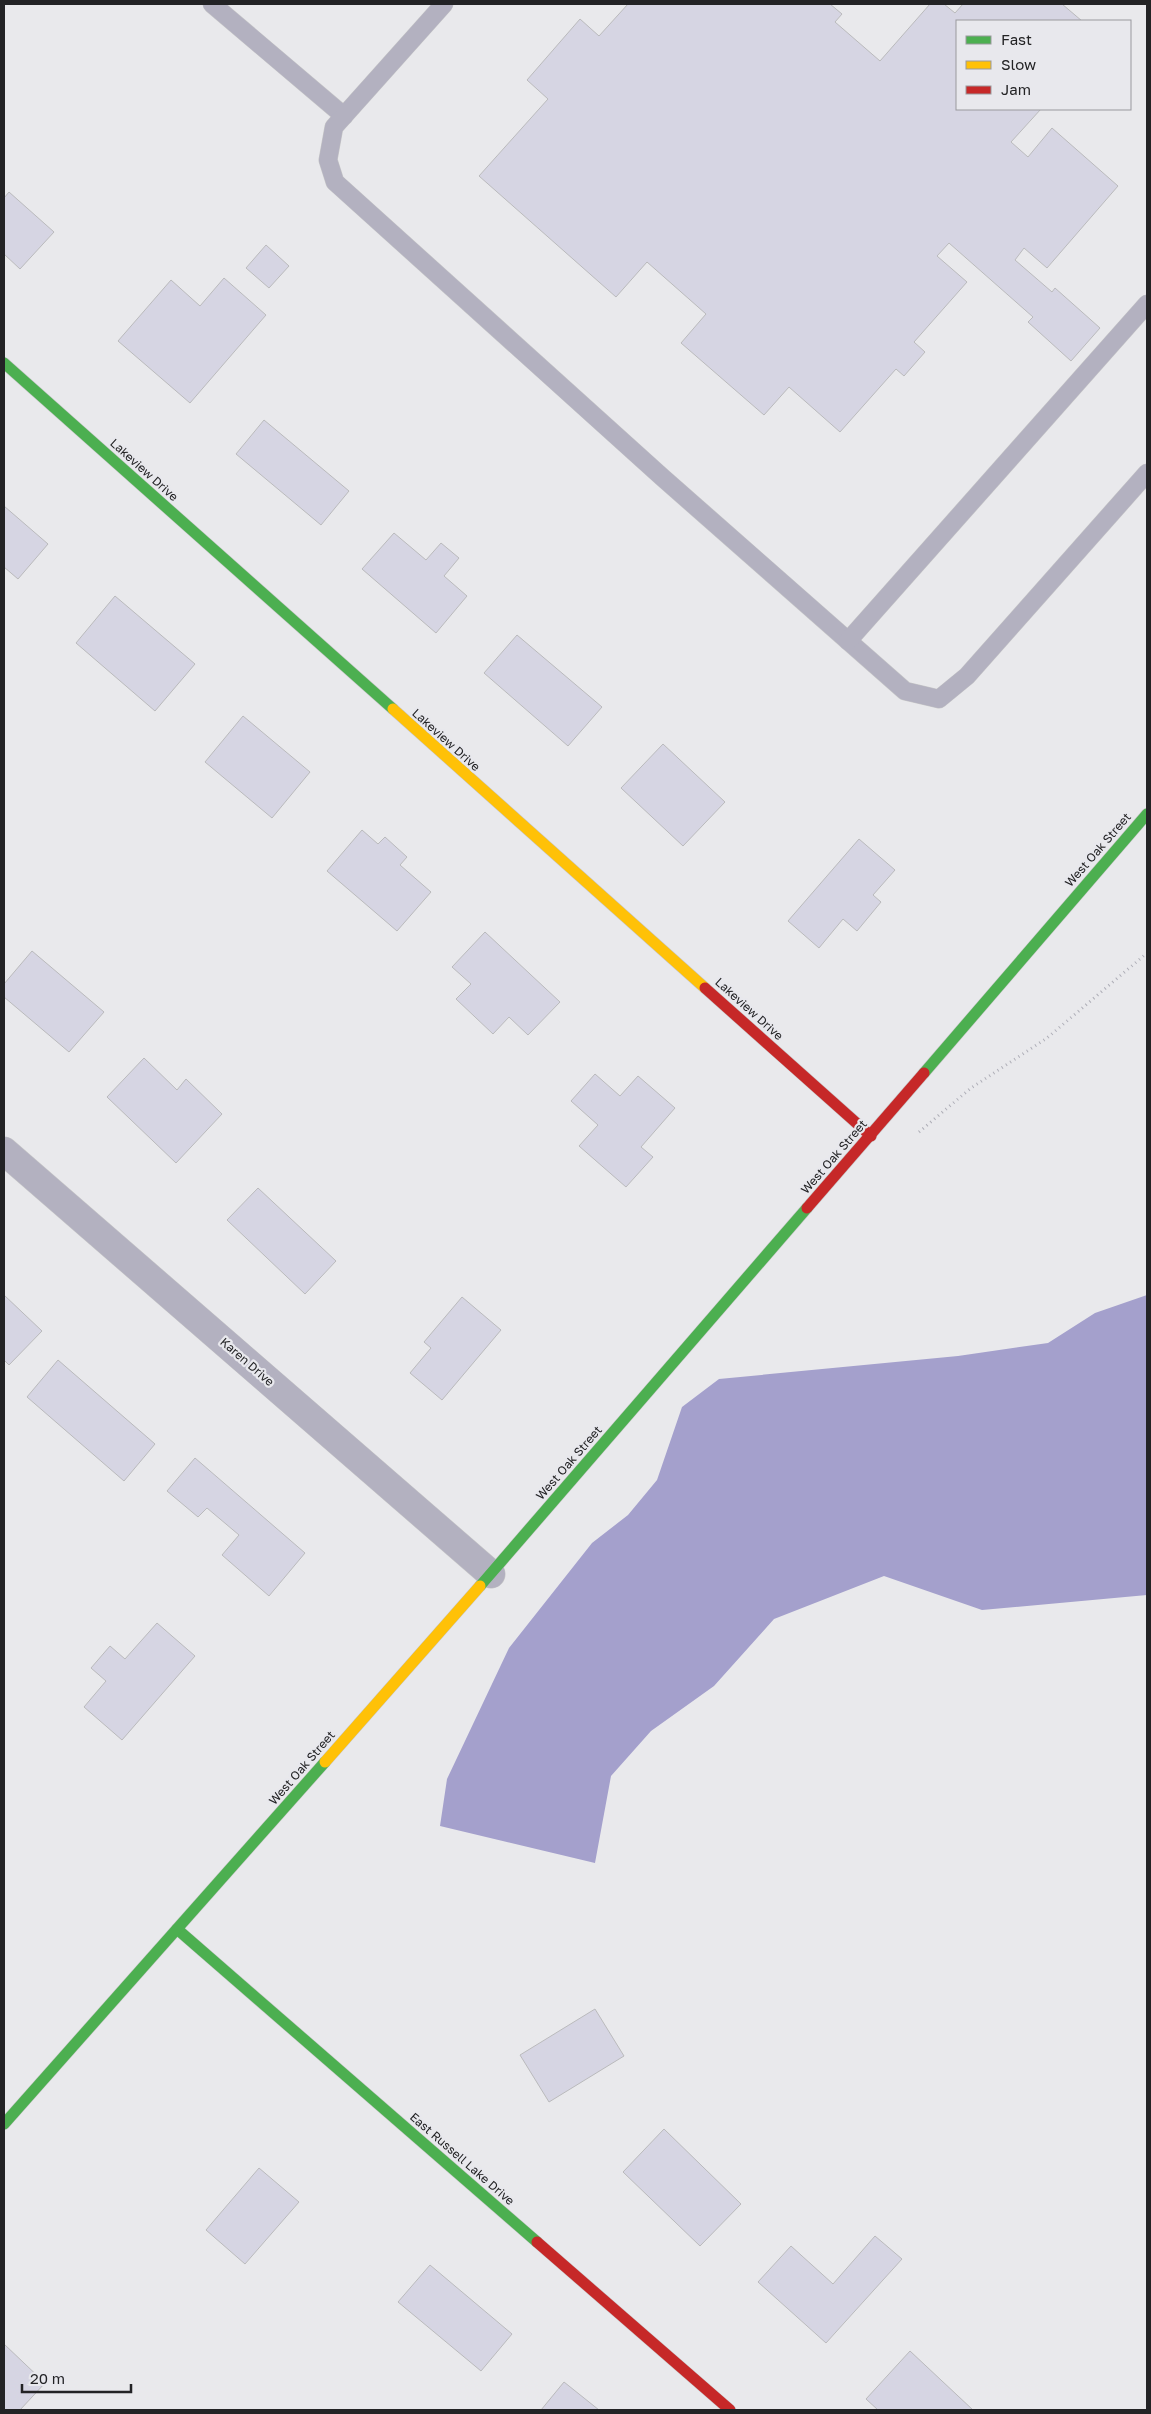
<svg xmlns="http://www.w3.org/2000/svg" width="1151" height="2414" viewBox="0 0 1151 2414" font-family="'Golos Text',sans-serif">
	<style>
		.water { fill: #a4a0cc }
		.building { fill: #d6d5e3; stroke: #bababc }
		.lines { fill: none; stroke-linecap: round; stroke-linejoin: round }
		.lane-casing { stroke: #c6c6c7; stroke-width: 19 }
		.street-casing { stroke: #c6c6c7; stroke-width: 29 }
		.fast-casing { stroke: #c6c6c7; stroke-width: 12 }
		.slow-casing { stroke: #c6c6c7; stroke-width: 12 }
		.jam-casing { stroke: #c6c6c7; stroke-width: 12 }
		.path { stroke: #aeaeb7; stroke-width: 3; stroke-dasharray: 1 4; stroke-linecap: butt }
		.lane { stroke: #b3b1c0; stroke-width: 18 }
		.street { stroke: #b3b1c0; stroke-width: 28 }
		.fast { stroke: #4caf50; stroke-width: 11 }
		.slow { stroke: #ffc107; stroke-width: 11 }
		.jam { stroke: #c62828; stroke-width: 11 }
		.labels { text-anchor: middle; stroke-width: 4.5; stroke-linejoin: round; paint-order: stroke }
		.street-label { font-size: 12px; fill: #232325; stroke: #e8e8ed }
	</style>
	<rect width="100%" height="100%" fill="#e9e9ec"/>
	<!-- water -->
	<path class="water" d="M 1147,1295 L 1147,1595 L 982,1610 L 884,1576 L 774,1619 L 714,1686 L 651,1731 L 611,1776 L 595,1863 L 440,1826 L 447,1779 L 509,1648 L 592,1543 L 628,1515 L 657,1480 L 682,1407 L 719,1379 L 958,1356 L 1048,1343 L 1095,1313 Z"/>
	<!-- building -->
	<g class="building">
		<path d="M 628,4 L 830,4 L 842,14 L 835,22 L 880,61 L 930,4 L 944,4 L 955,13 L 963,4 L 1062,4 L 1082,21 L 957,21 L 957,109 L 1041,109 L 1011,142 L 1028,157 L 1052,128 L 1118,186 L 1047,268 L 1024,248 L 1015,260 L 1052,292 L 1055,288 L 1100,328 L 1071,361 L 1028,322 L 1033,317 L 949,243 L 937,256 L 967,282 L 914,342 L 925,352 L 904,376 L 896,369 L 840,432 L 789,387 L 764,415 L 681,343 L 706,314 L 647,262 L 616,297 L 479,176 L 548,99 L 527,80 L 580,19 L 599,36 Z"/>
		<path d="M 9,192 L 54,232 L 20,269 L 4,254 L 4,198 Z"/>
		<path d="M 266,245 L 289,266 L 269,288 L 246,268 Z"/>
		<path d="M 224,278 L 266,315 L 190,403 L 118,341 L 171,280 L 200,306 Z"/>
		<path d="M 264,420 L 349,491 L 321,525 L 236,454 Z"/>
		<path d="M 4,506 L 48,544 L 18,579 L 4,567 Z"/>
		<path d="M 394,533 L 426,560 L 441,543 L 459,558 L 444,576 L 467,596 L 436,633 L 362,569 Z"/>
		<path d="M 115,596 L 195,664 L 155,711 L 76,643 Z"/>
		<path d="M 517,635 L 602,707 L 568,746 L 484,673 Z"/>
		<path d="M 243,716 L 310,772 L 272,818 L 205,762 Z"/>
		<path d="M 663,744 L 725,802 L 683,846 L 621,788 Z"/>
		<path d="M 362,830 L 378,844 L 385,837 L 407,857 L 400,865 L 431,892 L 397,931 L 327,871 Z"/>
		<path d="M 859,839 L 895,870 L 873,895 L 881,902 L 857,931 L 843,919 L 819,948 L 788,921 Z"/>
		<path d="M 485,932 L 560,1002 L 528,1035 L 509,1017 L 493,1034 L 456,999 L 471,984 L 452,967 Z"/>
		<path d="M 32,951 L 104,1012 L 69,1052 L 4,997 L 4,984 Z"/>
		<path d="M 144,1058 L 177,1090 L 186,1079 L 222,1114 L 176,1163 L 107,1097 Z"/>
		<path d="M 595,1074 L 620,1096 L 638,1076 L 675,1108 L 641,1147 L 653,1157 L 626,1187 L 579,1146 L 598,1125 L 571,1101 Z"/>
		<path d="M 258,1188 L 336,1261 L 305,1294 L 227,1220 Z"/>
		<path d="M 4,1295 L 42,1331 L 9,1365 L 4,1360 Z"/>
		<path d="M 462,1297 L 501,1330 L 442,1400 L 410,1373 L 431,1348 L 424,1342 Z"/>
		<path d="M 58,1360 L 155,1444 L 124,1481 L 27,1397 Z"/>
		<path d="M 195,1458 L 305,1553 L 269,1596 L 222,1555 L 239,1535 L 207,1508 L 198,1517 L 167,1491 Z"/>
		<path d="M 157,1623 L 195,1656 L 122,1740 L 84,1707 L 106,1681 L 91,1668 L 110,1646 L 125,1659 Z"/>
		<path d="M 595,2009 L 624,2056 L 549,2102 L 520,2055 Z"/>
		<path d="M 664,2129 L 741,2204 L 700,2246 L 623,2172 Z"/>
		<path d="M 259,2168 L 299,2202 L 245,2264 L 206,2230 Z"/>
		<path d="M 875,2236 L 902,2259 L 826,2343 L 758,2282 L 791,2246 L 833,2284 Z"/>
		<path d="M 430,2265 L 512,2334 L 481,2371 L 398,2302 Z"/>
		<path d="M 4,2344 L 45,2383 L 20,2410 L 4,2410 Z"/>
		<path d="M 910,2351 L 973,2410 L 878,2410 L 866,2399 Z"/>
		<path d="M 564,2382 L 599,2410 L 541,2410 Z"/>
	</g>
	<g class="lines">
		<!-- lane casing -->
		<g class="lane-casing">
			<g id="lane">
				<path d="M 212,4 L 344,116"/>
				<path d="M 444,4 L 334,127 L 328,160 L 335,182 L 662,477 L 905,691 L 939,699 L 967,676 L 1147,473"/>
				<path d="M 848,641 L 1147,304"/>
			</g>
		</g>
		<!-- street casing -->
		<g class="street-casing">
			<path id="street" d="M 4,1151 L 491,1574"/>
		</g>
		<!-- fast casing -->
		<g class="fast-casing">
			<g id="fast">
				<path d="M 4,363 L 393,709"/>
				<path d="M 924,1073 L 1147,814"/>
				<path d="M 480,1586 L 807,1208"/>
				<path d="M 177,1929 L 537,2242"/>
				<path d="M 4,2124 L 325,1762"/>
			</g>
		</g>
		<!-- slow casing -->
		<g class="slow-casing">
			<g id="slow">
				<path d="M 393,709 L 705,988"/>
				<path d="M 325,1762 L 480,1586"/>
			</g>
		</g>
		<!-- jam casing -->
		<g class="jam-casing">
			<g id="jam">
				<path d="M 705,988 L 871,1136"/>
				<path d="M 807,1208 L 924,1073"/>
				<path d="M 537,2242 L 730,2410"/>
			</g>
		</g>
		<!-- path -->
		<path class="path" d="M 919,1132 L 971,1088 L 1047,1038 L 1147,953"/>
		<!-- lane -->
		<use href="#lane" class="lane"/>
		<!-- street -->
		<use href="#street" class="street"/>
		<!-- fast -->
		<use href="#fast" class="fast"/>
		<!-- slow -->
		<use href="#slow" class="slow"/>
		<!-- jam -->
		<use href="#jam" class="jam"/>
	</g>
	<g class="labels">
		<!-- street labels -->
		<g class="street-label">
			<text transform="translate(144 470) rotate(42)" y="4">Lakeview Drive</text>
			<text transform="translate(446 740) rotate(42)" y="4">Lakeview Drive</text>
			<text transform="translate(1098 850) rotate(-49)" y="4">West Oak Street</text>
			<text transform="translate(749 1009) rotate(42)" y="4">Lakeview Drive</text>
			<text transform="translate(834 1157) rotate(-49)" y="4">West Oak Street</text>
			<text transform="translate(247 1362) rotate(41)" y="4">Karen Drive</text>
			<text transform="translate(569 1463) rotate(-49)" y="4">West Oak Street</text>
			<text transform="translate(302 1768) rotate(-49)" y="4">West Oak Street</text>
			<text transform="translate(462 2159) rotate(41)" y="4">East Russell Lake Drive</text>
		</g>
	</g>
	<!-- border -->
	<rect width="1151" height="2414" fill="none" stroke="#232325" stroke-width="10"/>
	<!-- legend -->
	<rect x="956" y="20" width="175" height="90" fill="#e8e8ed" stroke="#99999d"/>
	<rect x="966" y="36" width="25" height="8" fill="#4caf50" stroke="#99999d"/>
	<text x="1001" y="45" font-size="15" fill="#232325">Fast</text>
	<rect x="966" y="61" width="25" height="8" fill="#ffc107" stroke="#99999d"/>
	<text x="1001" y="70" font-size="15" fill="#232325">Slow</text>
	<rect x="966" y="86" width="25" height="8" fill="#c62828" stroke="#99999d"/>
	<text x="1001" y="95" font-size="15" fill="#232325">Jam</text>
	<!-- scale -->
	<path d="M22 2384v8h109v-8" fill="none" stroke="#232325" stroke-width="2.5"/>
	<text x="30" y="2384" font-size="15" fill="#232325" stroke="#e8e8ed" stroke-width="4" paint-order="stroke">20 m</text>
</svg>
